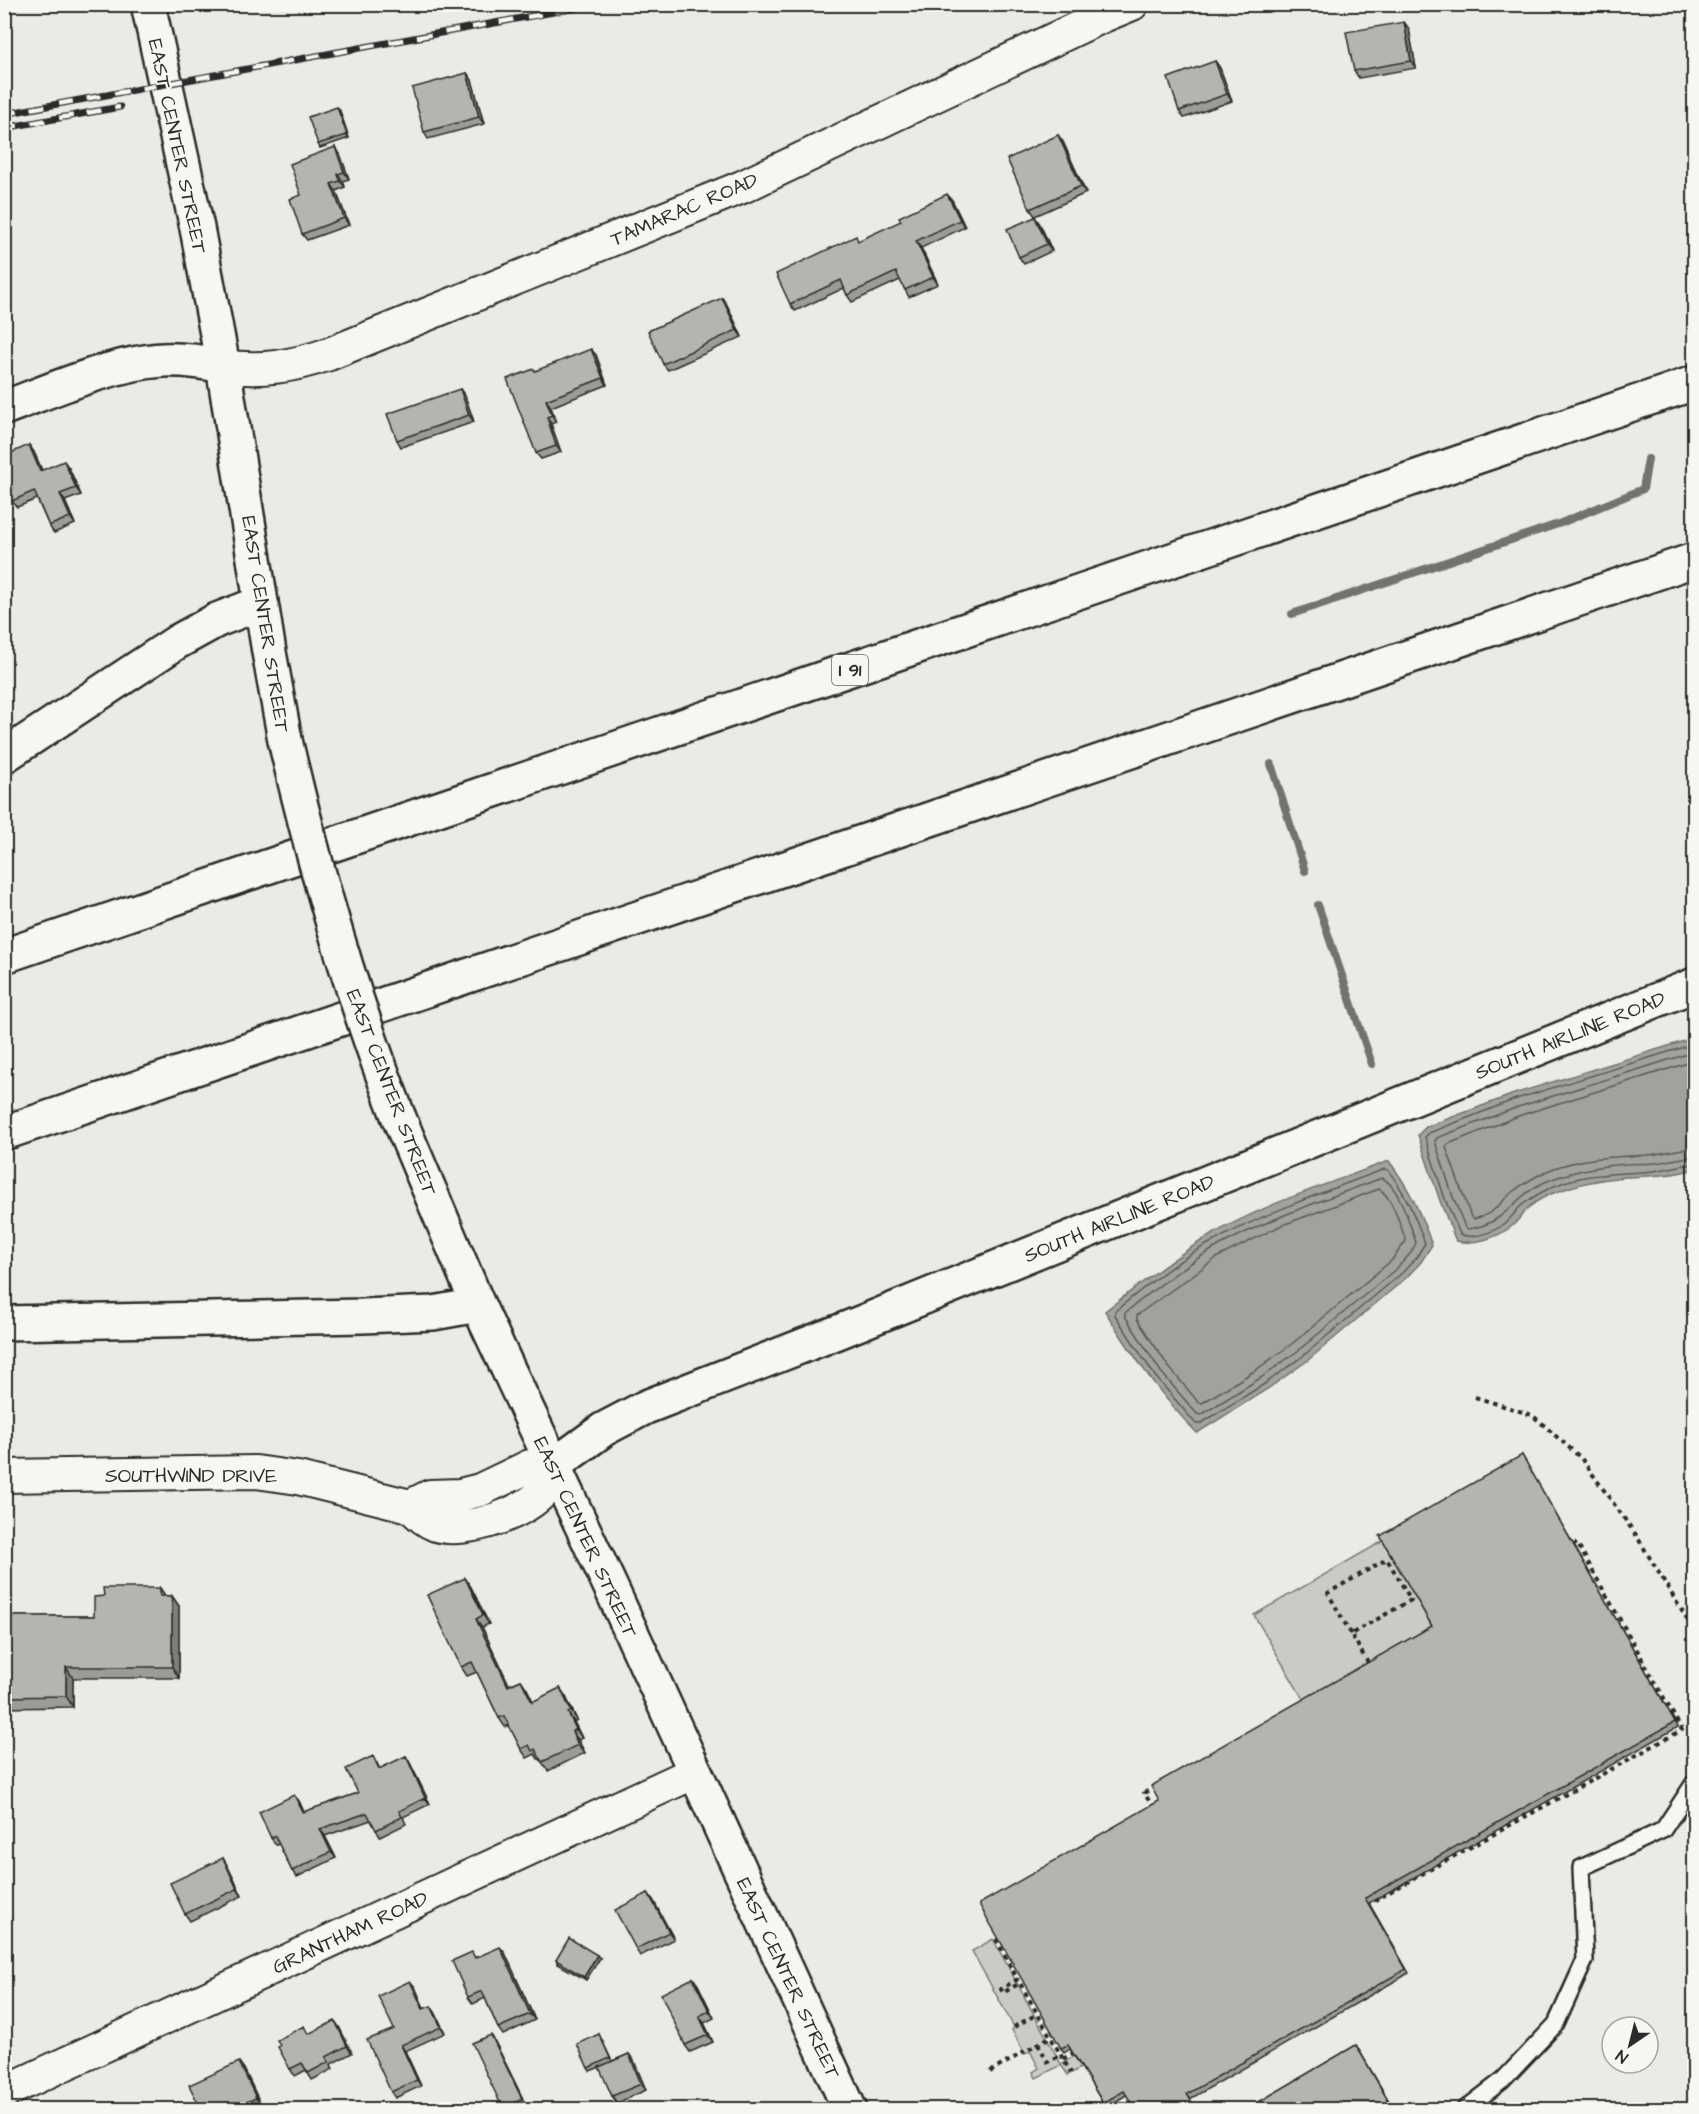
<svg xmlns="http://www.w3.org/2000/svg" width="1699" height="2114" viewBox="0 0 1699 2114" font-family="'Architects Daughter',sans-serif">
	<style>
		.green { fill: #cacac7; stroke: #7a7a79; stroke-width: 1.5 }
		.water { fill: #a1a19e; stroke: #727270; stroke-width: 1.5 }
		.lines { fill: none; stroke-linecap: round; stroke-linejoin: round }
		.shore { stroke: #5a5a59; stroke-width: 1.5 }
		.stream { stroke: #727270; stroke-width: 8 }
		.service-casing { stroke: #2b2b2b; stroke-width: 20 }
		.minor-casing { stroke: #2b2b2b; stroke-width: 36 }
		.tertiary-casing { stroke: #2b2b2b; stroke-width: 38 }
		.secondary-casing { stroke: #2b2b2b; stroke-width: 38 }
		.motorway-casing { stroke: #2b2b2b; stroke-width: 38 }
		.path { stroke: #2b2b2b; stroke-width: 4; stroke-dasharray: 4.5 4.5; stroke-linecap: butt }
		.service { stroke: #f6f6f2; stroke-width: 15 }
		.minor { stroke: #f6f6f2; stroke-width: 32 }
		.tertiary { stroke: #f6f6f2; stroke-width: 33 }
		.secondary { stroke: #f6f6f2; stroke-width: 33 }
		.motorway { stroke: #f6f6f2; stroke-width: 33 }
		.rail-casing { stroke: #2b2b2b; stroke-width: 7 }
		.rail { stroke: #f6f6f2; stroke-width: 4.5; stroke-dasharray: 14; stroke-linecap: butt }
		.secondary-bridge-casing { stroke: #2b2b2b; stroke-width: 38; stroke-linecap: butt }
		.secondary-bridge { stroke: #f6f6f2; stroke-width: 33 }
		.wall { fill: #9b9b98; stroke: #2b2b2b; stroke-width: 1.5 }
		.shaded-wall { fill: #7e7e7c; stroke: #2b2b2b; stroke-width: 1.5 }
		.building { fill: #b4b4b1; stroke: #2b2b2b; stroke-width: 1.5 }
		.labels { text-anchor: middle; stroke-width: 4.5; stroke-linejoin: round; paint-order: stroke }
		.shield { fill: #f6f6f2; stroke: #686867; stroke-width: 1.5 }
		.shield-label { font-size: 18px; font-weight: bold; fill: #2b2b2b }
		.street-label { font-size: 20px; fill: #2b2b2b; stroke: #f6f6f2 }
	</style>
	<rect width="100%" height="100%" fill="#eaeae6"/>
	<filter id="ink" filterUnits="userSpaceOnUse"><feTurbulence type="fractalNoise" baseFrequency=".0167" numOctaves="2"/><feDisplacementMap in="SourceGraphic" scale="12" xChannelSelector="R" yChannelSelector="G"/><feConvolveMatrix kernelMatrix="1 2 1 2 8 2 1 2 1" color-interpolation-filters="sRGB"/></filter>
	<g filter="url(#ink)">
		<!-- green -->
		<g class="green">
			<path d="M 1383,1541 L 1435,1631 L 1306,1704 L 1254,1615 Z"/>
			<path d="M 993,1939 L 1061,2064 L 1149,2013 L 1156,2025 L 1068,2075 L 1061,2065 L 1036,2078 L 1033,2072 L 1039,2068 L 1030,2051 L 1025,2054 L 1012,2030 L 1014,2027 L 972,1951 Z"/>
		</g>
		<!-- water -->
		<g class="water">
			<path d="M 1694,1038 L 1694,1169 C 1672,1176 1650,1176 1626,1177 C 1600,1179 1575,1184 1551,1194 C 1542,1198 1530,1205 1524,1212 C 1520,1217 1517,1222 1512,1226 C 1497,1238 1475,1245 1456,1241 L 1440,1201 L 1418,1135 L 1426,1127 L 1514,1094 Z"/>
			<path d="M 1389,1161 C 1410,1189 1420,1212 1432,1245 L 1421,1262 L 1406,1278 L 1307,1361 L 1269,1388 L 1197,1433 C 1160,1396 1133,1355 1105,1311 C 1138,1286 1171,1259 1206,1238 C 1263,1204 1328,1184 1389,1161 Z"/>
		</g>
		<g class="lines">
			<!-- shore -->
			<g class="shore">
				<path d="M 1694,1044 L 1516,1099 L 1429,1133 L 1425,1137 L 1445,1199 L 1460,1234 C 1472,1240 1493,1232 1503,1225 C 1511,1219 1515,1211 1522,1205 C 1529,1200 1538,1194 1546,1190 C 1582,1171 1616,1175 1654,1171 C 1667,1169 1681,1165 1694,1164"/>
				<path d="M 1694,1052 L 1518,1107 L 1437,1138 L 1435,1141 L 1453,1197 L 1465,1227 L 1468,1229 C 1509,1223 1511,1197 1545,1182 C 1571,1171 1598,1166 1626,1164 C 1635,1163 1644,1164 1654,1163 C 1667,1162 1681,1157 1694,1157"/>
				<path d="M 1694,1061 L 1521,1115 L 1448,1144 L 1446,1147 L 1471,1217 L 1474,1219 C 1494,1214 1496,1207 1510,1194 C 1518,1187 1528,1181 1537,1176 C 1571,1157 1611,1157 1649,1155 C 1664,1154 1679,1148 1694,1148"/>
				<path d="M 1385,1169 L 1388,1170 C 1405,1192 1415,1216 1425,1243 L 1416,1258 L 1402,1273 L 1303,1356 L 1266,1383 L 1200,1424 L 1196,1424 L 1155,1376 L 1115,1315 L 1115,1311 C 1145,1287 1177,1260 1212,1242 C 1267,1212 1326,1191 1385,1169 Z"/>
				<path d="M 1382,1178 C 1398,1185 1411,1226 1416,1243 L 1410,1254 L 1397,1268 L 1299,1350 L 1262,1377 L 1201,1415 L 1197,1414 L 1161,1372 L 1125,1316 L 1125,1313 C 1153,1290 1183,1266 1215,1248 C 1268,1219 1325,1199 1382,1178 Z"/>
				<path d="M 1379,1189 C 1392,1196 1401,1227 1406,1241 L 1391,1261 L 1293,1343 L 1256,1370 L 1202,1403 L 1199,1403 L 1168,1366 L 1137,1319 L 1137,1315 L 1218,1257 L 1280,1226 Z"/>
			</g>
			<!-- stream -->
			<g class="stream">
				<path d="M 1292,614 L 1561,523 L 1643,489 L 1648,459"/>
				<path d="M 1271,764 L 1305,871"/>
				<path d="M 1318,905 L 1372,1064"/>
			</g>
			<!-- service casing -->
			<g class="service-casing">
				<path id="service" d="M 1464,2110 L 1503,2080 L 1556,2024 L 1585,1960 L 1581,1868 L 1663,1830 L 1694,1783"/>
			</g>
			<!-- minor casing -->
			<g class="minor-casing">
				<g id="minor">
					<path d="M 223,366 C 261,372 294,366 329,354 L 742,187 L 1103,16 L 1132,4"/>
					<path d="M 4,1476 L 256,1472 L 298,1478 L 410,1506 C 418,1513 425,1521 436,1525 C 466,1534 528,1513 546,1488 C 551,1481 551,1473 553,1466 L 530,1466 L 480,1490 L 460,1495 L 430,1496 L 410,1506"/>
					<path d="M 4,2092 L 695,1772"/>
				</g>
			</g>
			<!-- tertiary casing -->
			<g class="tertiary-casing">
				<path id="tertiary" d="M 148,4 L 197,228 L 223,366"/>
			</g>
			<!-- secondary casing -->
			<g class="secondary-casing">
				<g id="secondary">
					<path d="M 4,408 C 52,390 112,363 163,360 C 184,359 203,362 223,366 L 269,652 L 285,740"/>
					<path d="M 399,1118 L 478,1305 L 612,1590 L 850,2110"/>
					<path d="M 553,1466 L 604,1429 L 646,1407 L 838,1332 L 1694,985"/>
				</g>
			</g>
			<!-- motorway casing -->
			<g class="motorway-casing">
				<g id="motorway">
					<path d="M 4,756 L 177,642 L 217,620 L 261,603"/>
					<path d="M 4,956 L 1694,383"/>
					<path d="M 4,1133 L 1694,560"/>
					<path d="M 4,1323 L 363,1316 L 433,1313 L 478,1305"/>
				</g>
			</g>
			<!-- path -->
			<g class="path">
				<path d="M 1475,1397 L 1532,1415 L 1581,1458 L 1636,1535 L 1694,1631"/>
				<path d="M 1351,1634 L 1328,1593 L 1387,1559 L 1411,1600 L 1351,1634 L 1368,1663"/>
				<path d="M 1154,1808 L 1144,1793 L 1156,1786"/>
				<path d="M 1366,1905 L 1682,1730 L 1577,1543 L 1571,1547"/>
				<path d="M 996,1939 L 1018,1980"/>
				<path d="M 1018,1979 L 1001,1989 L 1003,1993 L 1020,1983 L 1071,2073"/>
				<path d="M 1014,2027 L 1037,2014"/>
				<path d="M 1038,2044 L 1048,2062 L 1061,2055"/>
				<path d="M 1063,2059 L 1075,2052"/>
				<path d="M 990,2072 L 1050,2037"/>
			</g>
			<!-- service -->
			<use href="#service" class="service"/>
			<!-- minor -->
			<use href="#minor" class="minor"/>
			<!-- tertiary -->
			<use href="#tertiary" class="tertiary"/>
			<!-- secondary -->
			<use href="#secondary" class="secondary"/>
			<!-- motorway -->
			<use href="#motorway" class="motorway"/>
			<!-- rail casing -->
			<g class="rail-casing">
				<g id="rail">
					<path d="M 4,114 L 597,4"/>
					<path d="M 4,128 L 120,107"/>
				</g>
			</g>
			<!-- rail -->
			<use href="#rail" class="rail"/>
			<!-- secondary-bridge casing -->
			<g class="secondary-bridge-casing">
				<path id="secondary-bridge" d="M 285,740 C 315,869 351,995 399,1118"/>
			</g>
			<!-- secondary-bridge -->
			<use href="#secondary-bridge" class="secondary-bridge"/>
		</g>
		<!-- wall -->
		<g class="wall">
			<path d="M 1404,22 L 1409,29 L 1416,68 L 1359,78 L 1354,71 Z"/>
			<path d="M 1215,61 L 1220,68 L 1232,101 L 1184,118 L 1179,111 Z"/>
			<path d="M 467,73 L 472,80 L 484,124 L 428,139 L 424,132 Z"/>
			<path d="M 340,111 L 349,138 L 320,148 L 318,144 Z"/>
			<path d="M 1058,135 L 1063,142 L 1086,193 L 1035,216 L 1030,209 Z"/>
			<path d="M 335,147 L 340,154 L 349,179 L 343,181 L 345,187 L 336,191 L 349,225 L 307,240 L 302,234 L 301,195 Z"/>
			<path d="M 952,200 L 965,227 L 921,248 L 938,284 L 909,297 L 905,290 L 900,280 L 852,302 L 847,295 L 844,288 L 795,311 L 790,304 L 859,241 Z"/>
			<path d="M 1035,217 L 1040,224 L 1052,251 L 1024,264 L 1019,257 Z"/>
			<path d="M 722,298 L 727,305 L 742,337 L 668,370 L 663,364 Z"/>
			<path d="M 596,355 L 607,385 L 551,407 L 556,422 L 551,424 L 561,452 L 541,459 L 536,453 L 535,371 Z"/>
			<path d="M 460,389 L 465,396 L 474,422 L 401,447 L 397,440 Z"/>
			<path d="M 29,445 L 34,452 L 42,470 L 69,468 L 81,495 L 65,501 L 75,524 L 54,533 L 49,526 L 37,499 L 17,507 L 12,501 Z"/>
			<path d="M 1522,1455 L 1678,1727 L 1369,1903 L 1409,1973 L 1190,2099 L 1126,2095 L 1106,2108 L 1070,2049 L 1064,2053 L 1061,2048 L 1159,1801 L 1432,1626 Z"/>
			<path d="M 465,1578 L 471,1587 L 489,1624 L 482,1627 L 509,1685 L 521,1680 L 527,1689 L 533,1702 L 560,1688 L 566,1697 L 577,1720 L 574,1722 L 582,1738 L 578,1740 L 585,1753 L 548,1771 L 540,1759 L 538,1759 L 535,1754 L 527,1758 L 521,1749 L 509,1725 L 505,1727 L 499,1718 L 477,1672 L 467,1676 L 461,1667 Z"/>
			<path d="M 165,1596 L 172,1596 L 179,1606 L 179,1678 L 73,1678 L 73,1707 L 4,1708 L 4,1616 L 94,1616 Z"/>
			<path d="M 406,1756 L 410,1763 L 430,1804 L 403,1817 L 406,1824 L 380,1837 L 371,1820 L 325,1836 L 336,1858 L 297,1877 L 292,1871 L 279,1844 L 276,1845 L 271,1838 L 299,1801 L 304,1812 L 358,1793 L 377,1763 L 380,1769 Z"/>
			<path d="M 223,1858 L 227,1865 L 242,1896 L 190,1921 L 185,1914 Z"/>
			<path d="M 648,1893 L 653,1900 L 674,1939 L 640,1956 L 636,1949 Z"/>
			<path d="M 505,1953 L 535,2020 L 503,2035 L 498,2028 L 485,1998 L 473,2004 L 468,1997 L 476,1957 Z"/>
			<path d="M 600,1958 L 586,1980 L 558,1964 L 556,1960 Z"/>
			<path d="M 693,1978 L 698,1985 L 714,2018 L 704,2023 L 713,2042 L 690,2052 L 685,2045 Z"/>
			<path d="M 415,1987 L 424,2009 L 435,2012 L 445,2033 L 405,2051 L 421,2086 L 395,2098 L 391,2092 L 394,2029 Z"/>
			<path d="M 339,2027 L 352,2053 L 331,2064 L 333,2069 L 312,2080 L 306,2070 L 295,2076 L 290,2069 L 309,2034 Z"/>
			<path d="M 599,2034 L 612,2061 L 629,2054 L 634,2061 L 646,2090 L 617,2103 L 612,2096 L 600,2067 L 590,2071 L 588,2068 Z"/>
			<path d="M 493,2038 L 525,2103 L 511,2109 L 503,2109 Z"/>
			<path d="M 1356,2045 L 1392,2106 L 1387,2109 L 1247,2109 Z"/>
			<path d="M 244,2069 L 261,2105 L 250,2109 L 201,2109 Z"/>
		</g>
		<!-- shaded-wall -->
		<g class="shaded-wall">
			<path d="M 1404,22 L 1409,29 L 1416,68 L 1411,61 Z"/>
			<path d="M 1215,61 L 1220,68 L 1232,101 L 1227,94 Z"/>
			<path d="M 467,73 L 472,80 L 484,124 L 479,117 Z"/>
			<path d="M 337,107 L 340,111 L 349,138 L 347,135 Z"/>
			<path d="M 1058,135 L 1063,142 L 1086,193 L 1081,186 Z"/>
			<path d="M 335,147 L 340,154 L 349,179 L 344,172 Z"/>
			<path d="M 338,174 L 343,181 L 345,187 L 340,181 Z"/>
			<path d="M 331,184 L 336,191 L 349,225 L 344,218 Z"/>
			<path d="M 947,194 L 952,200 L 965,227 L 960,220 Z"/>
			<path d="M 1035,217 L 1040,224 L 1052,251 L 1047,244 Z"/>
			<path d="M 916,241 L 921,248 L 938,284 L 933,277 Z"/>
			<path d="M 722,298 L 727,305 L 742,337 L 737,330 Z"/>
			<path d="M 591,349 L 596,355 L 607,385 L 603,378 Z"/>
			<path d="M 460,389 L 465,396 L 474,422 L 469,415 Z"/>
			<path d="M 546,400 L 551,407 L 556,422 L 552,415 Z"/>
			<path d="M 547,417 L 551,424 L 561,452 L 556,446 Z"/>
			<path d="M 29,445 L 34,452 L 45,478 L 40,471 Z"/>
			<path d="M 64,461 L 69,468 L 81,495 L 76,488 Z"/>
			<path d="M 60,494 L 65,501 L 75,524 L 70,517 Z"/>
			<path d="M 465,1578 L 471,1587 L 489,1624 L 483,1615 Z"/>
			<path d="M 160,1588 L 167,1598 L 160,1596 Z"/>
			<path d="M 172,1596 L 179,1606 L 179,1678 L 172,1667 Z"/>
			<path d="M 476,1619 L 482,1627 L 514,1695 L 508,1686 Z"/>
			<path d="M 66,1667 L 73,1678 L 73,1707 L 66,1696 Z"/>
			<path d="M 521,1680 L 527,1689 L 538,1711 L 532,1702 Z"/>
			<path d="M 560,1688 L 566,1697 L 577,1720 L 571,1711 Z"/>
			<path d="M 568,1713 L 574,1722 L 582,1738 L 576,1729 Z"/>
			<path d="M 572,1731 L 578,1740 L 585,1753 L 578,1745 Z"/>
			<path d="M 406,1756 L 410,1763 L 430,1804 L 425,1798 Z"/>
			<path d="M 294,1795 L 299,1801 L 307,1819 L 303,1812 Z"/>
			<path d="M 320,1829 L 325,1836 L 336,1858 L 331,1852 Z"/>
			<path d="M 223,1858 L 227,1865 L 242,1896 L 237,1889 Z"/>
			<path d="M 648,1893 L 653,1900 L 674,1939 L 669,1932 Z"/>
			<path d="M 500,1947 L 505,1953 L 535,2020 L 530,2014 Z"/>
			<path d="M 597,1955 L 600,1958 L 586,1980 L 584,1977 Z"/>
			<path d="M 693,1978 L 698,1985 L 714,2018 L 709,2011 Z"/>
			<path d="M 410,1981 L 415,1987 L 427,2015 L 423,2009 Z"/>
			<path d="M 431,2006 L 435,2012 L 445,2033 L 441,2027 Z"/>
			<path d="M 699,2016 L 704,2023 L 713,2042 L 708,2035 Z"/>
			<path d="M 335,2021 L 339,2027 L 352,2053 L 347,2046 Z"/>
			<path d="M 491,2035 L 493,2038 L 525,2103 L 522,2099 Z"/>
			<path d="M 401,2045 L 405,2051 L 421,2086 L 417,2080 Z"/>
			<path d="M 629,2054 L 634,2061 L 646,2090 L 641,2084 Z"/>
			<path d="M 239,2062 L 244,2069 L 261,2105 L 256,2098 Z"/>
		</g>
		<!-- building -->
		<g class="building">
			<path d="M 1404,22 L 1411,61 L 1354,71 L 1346,32 Z"/>
			<path d="M 1215,61 L 1227,94 L 1179,111 L 1168,78 Z"/>
			<path d="M 467,73 L 479,117 L 424,132 L 412,88 Z"/>
			<path d="M 337,107 L 347,135 L 318,144 L 308,117 Z"/>
			<path d="M 1058,135 L 1081,186 L 1030,209 L 1007,159 Z"/>
			<path d="M 335,147 L 344,172 L 338,174 L 340,181 L 331,184 L 344,218 L 302,234 L 290,199 L 301,195 L 290,164 Z"/>
			<path d="M 947,194 L 960,220 L 916,241 L 933,277 L 905,290 L 896,272 L 847,295 L 841,280 L 790,304 L 776,274 L 856,236 L 858,241 L 901,221 L 899,217 Z"/>
			<path d="M 1035,217 L 1047,244 L 1019,257 L 1007,229 Z"/>
			<path d="M 722,298 L 737,330 L 663,364 L 648,331 Z"/>
			<path d="M 591,349 L 603,378 L 546,400 L 552,415 L 547,417 L 556,446 L 536,453 L 507,379 L 534,369 L 535,371 Z"/>
			<path d="M 460,389 L 469,415 L 397,440 L 387,414 Z"/>
			<path d="M 29,445 L 40,471 L 64,461 L 76,488 L 60,494 L 70,517 L 49,526 L 34,491 L 12,501 L 4,483 L 4,456 Z"/>
			<path d="M 1522,1455 L 1675,1722 L 1365,1898 L 1406,1969 L 1187,2094 L 1196,2109 L 1135,2109 L 1124,2091 L 1103,2103 L 1068,2045 L 1061,2048 L 979,1904 L 1159,1801 L 1151,1786 L 1432,1626 L 1380,1536 Z"/>
			<path d="M 465,1578 L 483,1615 L 476,1619 L 508,1686 L 521,1680 L 532,1702 L 560,1688 L 571,1711 L 568,1713 L 576,1729 L 572,1731 L 578,1745 L 542,1762 L 535,1749 L 532,1751 L 529,1745 L 521,1749 L 504,1716 L 499,1718 L 472,1662 L 461,1667 L 427,1595 Z"/>
			<path d="M 103,1588 L 160,1588 L 160,1596 L 172,1596 L 172,1667 L 66,1667 L 66,1696 L 4,1697 L 4,1616 L 94,1616 L 94,1597 L 104,1596 Z"/>
			<path d="M 373,1756 L 379,1769 L 406,1756 L 425,1798 L 399,1811 L 402,1817 L 376,1830 L 367,1813 L 320,1829 L 331,1852 L 292,1871 L 275,1836 L 271,1838 L 259,1812 L 294,1795 L 303,1812 L 358,1793 L 346,1769 Z"/>
			<path d="M 223,1858 L 237,1889 L 185,1914 L 170,1883 Z"/>
			<path d="M 648,1893 L 669,1932 L 636,1949 L 615,1910 Z"/>
			<path d="M 569,1938 L 597,1955 L 584,1977 L 556,1960 Z"/>
			<path d="M 500,1947 L 530,2014 L 498,2028 L 482,1991 L 468,1997 L 452,1961 L 472,1952 L 475,1958 Z"/>
			<path d="M 693,1978 L 709,2011 L 699,2016 L 708,2035 L 685,2045 L 661,1994 Z"/>
			<path d="M 410,1981 L 423,2009 L 431,2006 L 441,2027 L 401,2045 L 417,2080 L 391,2092 L 367,2040 L 394,2029 L 378,1996 Z"/>
			<path d="M 335,2021 L 347,2046 L 326,2057 L 329,2062 L 308,2073 L 302,2063 L 290,2069 L 278,2047 L 280,2046 L 277,2040 L 304,2026 L 308,2034 Z"/>
			<path d="M 599,2034 L 610,2058 L 588,2068 L 577,2044 Z"/>
			<path d="M 491,2035 L 522,2099 L 503,2109 L 472,2043 Z"/>
			<path d="M 1356,2045 L 1389,2102 L 1377,2109 L 1247,2109 Z"/>
			<path d="M 629,2054 L 641,2084 L 612,2096 L 599,2067 Z"/>
			<path d="M 239,2062 L 256,2098 L 230,2109 L 201,2109 L 189,2085 Z"/>
		</g>
	</g>
	<g class="labels">
		<!-- shield labels -->
		<rect class="shield" x="832" y="655" width="36" height="30" rx="4.5"/>
		<g class="shield-label">
			<text x="850" y="676">I 91</text>
		</g>
		<!-- street labels -->
		<g class="street-label">
			<text transform="translate(178 146) rotate(78)" y="7">EAST CENTER STREET</text>
			<text transform="translate(684 209) rotate(-23)" y="7">TAMARAC ROAD</text>
			<text transform="translate(266 624) rotate(81)" y="7">EAST CENTER STREET</text>
			<text transform="translate(1570 1035) rotate(-22)" y="7">SOUTH AIRLINE ROAD</text>
			<text transform="translate(392 1092) rotate(69)" y="7">EAST CENTER STREET</text>
			<text transform="translate(1119 1218) rotate(-22)" y="7">SOUTH AIRLINE ROAD</text>
			<text x="191" y="1482">SOUTHWIND DRIVE</text>
			<text transform="translate(586 1537) rotate(65)" y="7">EAST CENTER STREET</text>
			<text transform="translate(350 1932) rotate(-25)" y="7">GRANTHAM ROAD</text>
			<text transform="translate(789 1978) rotate(65)" y="7">EAST CENTER STREET</text>
		</g>
	</g>
	<!-- margin -->
	<rect width="1699" height="2114" fill="none" stroke="#f6f6f2" stroke-width="24"/>
	<rect x="12" y="12" width="1675" height="2090" fill="none" stroke="#2b2b2b" stroke-width="2" filter="url(#ink)"/>
	<!-- north arrow -->
	<g transform="translate(1630 2045) rotate(215)"><circle r="28" fill="#f6f6f2" stroke="#a5a5a2" stroke-width="1.5"/>
	<path d="M0-4.5L10 22L0 15L-10 22Z" fill="#2b2b2b"/>
	<text y="-9" font-size="16" font-weight="bold" text-anchor="middle" fill="#2b2b2b">N</text>
	</g>
</svg>
